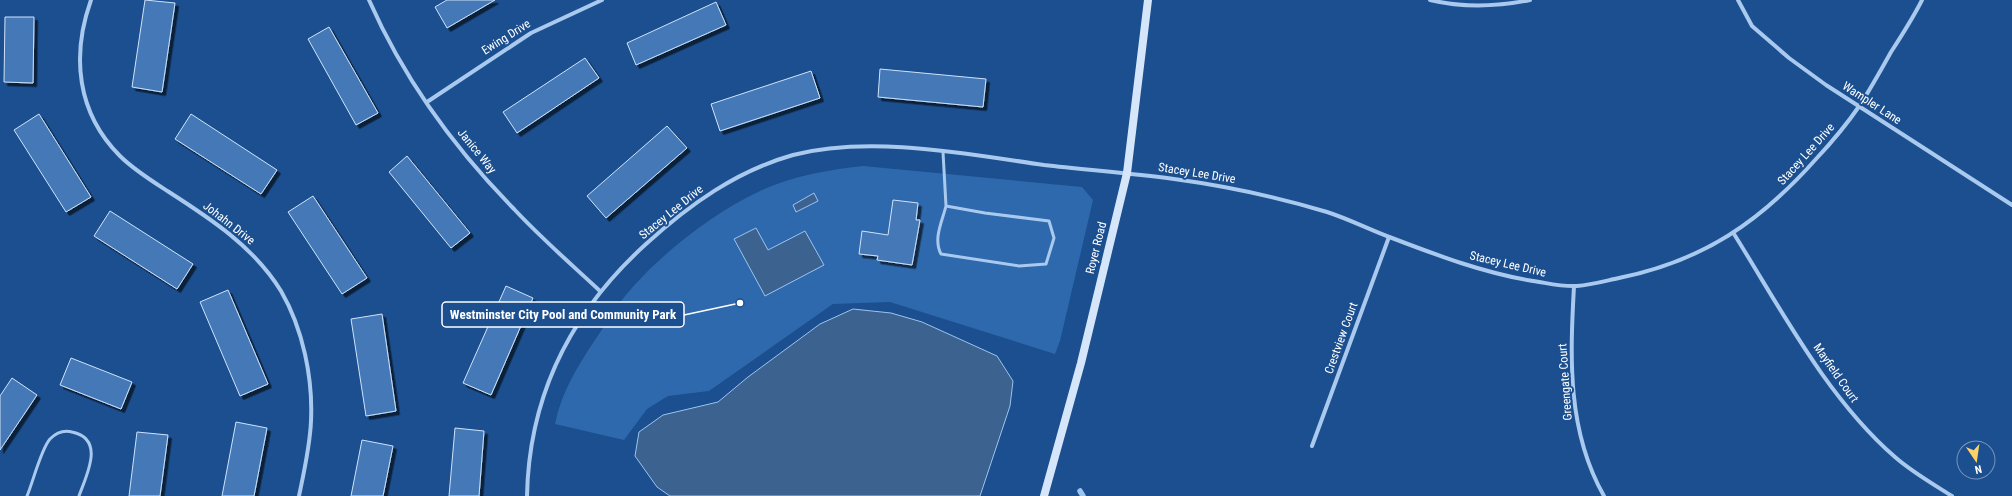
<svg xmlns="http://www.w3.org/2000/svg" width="2012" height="496" viewBox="0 0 2012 496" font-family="'Roboto Condensed',sans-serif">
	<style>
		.green { fill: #2e69ad }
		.water { fill: #3c6290; stroke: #9cc4f0 }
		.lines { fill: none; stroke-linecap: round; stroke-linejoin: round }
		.stream { stroke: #9cc4f0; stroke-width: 5.5 }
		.building { fill: #4478b7; stroke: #cfe3fa; filter: url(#shadow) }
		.lane { stroke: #a9c9ee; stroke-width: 3 }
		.street { stroke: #a9c9ee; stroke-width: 4 }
		.secondary { stroke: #d6e6fa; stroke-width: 8 }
		.labels { text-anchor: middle; stroke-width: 4; stroke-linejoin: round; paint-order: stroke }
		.street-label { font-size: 12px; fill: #fff; stroke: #1b4f8f }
		.leader { fill: none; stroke: #fff; stroke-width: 1.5 }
		.callout-dot { fill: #fff; stroke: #1b4f8f; stroke-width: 1.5 }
		.callout { fill: #1b4f8f; stroke: #fff; stroke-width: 1.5 }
		.callout-label { font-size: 13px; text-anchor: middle; font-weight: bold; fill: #fff }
	</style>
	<defs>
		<filter id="shadow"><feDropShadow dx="3.5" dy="3.5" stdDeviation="0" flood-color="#0009"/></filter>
	</defs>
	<rect width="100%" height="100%" fill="#1b4f8f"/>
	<!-- green -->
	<path class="green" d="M 863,166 L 1082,187 L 1093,200 L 1060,341 L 1055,354 L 890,302 L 833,304 L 709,391 L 668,396 L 647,409 L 624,440 L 555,424 C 561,393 577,367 595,340 C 604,327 612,313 622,300 C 654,259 711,214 758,192 C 791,176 828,170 863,166 Z"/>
	<!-- water -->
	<g class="water">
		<path d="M 814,193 L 818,201 L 796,212 L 793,205 Z"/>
		<path d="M 756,228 L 768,250 L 805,231 L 824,265 L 765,296 L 734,239 Z"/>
		<path d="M 853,309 L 891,313 L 922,322 L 997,356 L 1013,381 L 1010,406 L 980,496 L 670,496 L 657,487 L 635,456 L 639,432 L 663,415 L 718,402 L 748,377 L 820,324 Z"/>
	</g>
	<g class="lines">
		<!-- stream -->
		<path class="stream" d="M 1080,491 L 1083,496"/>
	</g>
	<!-- building -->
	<g class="building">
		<path d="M 145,0 L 175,3 L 162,92 L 132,87 Z"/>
		<path d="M 447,0 L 495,0 L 447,28 L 435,7 Z"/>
		<path d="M 716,2 L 726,25 L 636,65 L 627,43 Z"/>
		<path d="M 5,17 L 34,17 L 33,83 L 4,82 Z"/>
		<path d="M 329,27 L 378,113 L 356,125 L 308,39 Z"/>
		<path d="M 585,58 L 599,78 L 517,133 L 503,112 Z"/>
		<path d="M 880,69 L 986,79 L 983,107 L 878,97 Z"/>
		<path d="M 811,71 L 820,98 L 720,131 L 711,104 Z"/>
		<path d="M 39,114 L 91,197 L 66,212 L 14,130 Z"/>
		<path d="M 191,114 L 277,170 L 261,194 L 175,139 Z"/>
		<path d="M 667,126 L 687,148 L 606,218 L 587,196 Z"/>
		<path d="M 407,156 L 470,233 L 451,248 L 389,172 Z"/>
		<path d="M 313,196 L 367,278 L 342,294 L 288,212 Z"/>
		<path d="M 893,200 L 918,203 L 916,220 L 920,220 L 912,265 L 877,260 L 878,256 L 859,254 L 862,231 L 888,235 Z"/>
		<path d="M 110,211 L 193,264 L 177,289 L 94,236 Z"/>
		<path d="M 506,286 L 533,298 L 491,395 L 463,383 Z"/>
		<path d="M 228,290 L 268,384 L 240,396 L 200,302 Z"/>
		<path d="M 382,314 L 396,411 L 366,416 L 351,319 Z"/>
		<path d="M 71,358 L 132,382 L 121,409 L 60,385 Z"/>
		<path d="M 12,378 L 37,395 L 0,450 L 0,396 Z"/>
		<path d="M 236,422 L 267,428 L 254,496 L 222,496 Z"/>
		<path d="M 455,428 L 484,431 L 479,496 L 449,496 Z"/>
		<path d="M 137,432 L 168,435 L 160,496 L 129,496 Z"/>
		<path d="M 362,440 L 393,446 L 383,496 L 351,496 Z"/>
	</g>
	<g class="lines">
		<!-- lane -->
		<g class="lane">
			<path d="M 943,152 L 946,206 L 985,213 L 1049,221 L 1054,238 L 1046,264 L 1019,266 L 941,254 C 933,239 942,222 946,206"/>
			<path d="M 27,496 C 33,482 41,449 50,439 C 56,433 64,430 72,432 C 106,439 86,476 79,496"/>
		</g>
		<!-- street -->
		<g class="street">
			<path d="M 91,0 C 71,56 77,113 120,156 C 134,170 152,181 169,192 C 211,219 254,247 281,291 C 303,329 313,378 311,421 C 310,446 304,472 299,496"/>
			<path d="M 369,0 C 403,77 455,149 514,209 C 541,238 571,264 600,291"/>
			<path d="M 1430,0 C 1464,8 1496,7 1530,0"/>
			<path d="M 1738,0 L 1752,26 L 1789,58 L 1826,85 L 2012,205"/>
			<path d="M 427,102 L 531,33 L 602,0"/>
			<path d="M 1734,234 C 1781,309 1827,398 1895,457 C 1912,472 1933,484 1952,496"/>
			<path d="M 1574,286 C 1570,358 1567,431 1604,496"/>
			<path d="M 1312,446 L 1389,237"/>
			<path d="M 527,496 C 529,394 571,312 646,244 C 689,205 736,171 793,155 C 870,135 967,154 1044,165 C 1088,170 1131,173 1174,179 C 1226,186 1277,197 1327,212 C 1349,219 1370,230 1392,238 C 1439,256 1484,273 1533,281 C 1547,283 1562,287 1577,286 C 1591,285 1605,281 1619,278 C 1703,261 1760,222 1816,159 C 1832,142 1847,124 1860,105 C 1871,88 1881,70 1891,52 C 1902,35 1913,18 1922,0"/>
		</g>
		<!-- secondary -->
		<path class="secondary" d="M 1044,496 L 1081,363 L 1127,173 L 1148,0"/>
	</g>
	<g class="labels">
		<!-- street labels -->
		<g class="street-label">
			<text transform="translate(506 37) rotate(-32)" y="4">Ewing Drive</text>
			<text transform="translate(1872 103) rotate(33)" y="4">Wampler Lane</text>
			<text transform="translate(477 151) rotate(51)" y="4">Janice Way</text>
			<text transform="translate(1806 154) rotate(-48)" y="4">Stacey Lee Drive</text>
			<text transform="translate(1197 173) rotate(9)" y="4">Stacey Lee Drive</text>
			<text transform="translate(671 212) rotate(-39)" y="4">Stacey Lee Drive</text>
			<text transform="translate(229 223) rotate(38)" y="4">Johahn Drive</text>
			<text transform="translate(1096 248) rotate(-76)" y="4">Royer Road</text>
			<text transform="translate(1508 264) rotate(13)" y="4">Stacey Lee Drive</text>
			<text transform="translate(1341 338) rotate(-70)" y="4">Crestview Court</text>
			<text transform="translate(1836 373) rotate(55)" y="4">Mayfield Court</text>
			<text transform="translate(1565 382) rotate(-94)" y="4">Greengate Court</text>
		</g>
	</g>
	<!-- callouts -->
	<path class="leader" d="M740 303L684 315"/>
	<circle class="callout-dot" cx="740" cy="303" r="4"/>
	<rect class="callout" x="442" y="302" width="242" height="25" rx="4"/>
	<g class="callout-label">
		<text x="563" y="319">Westminster City Pool and Community Park</text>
	</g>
	<!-- north arrow -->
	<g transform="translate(1976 460) rotate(167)"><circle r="19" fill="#1b4f8f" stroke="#7695bc"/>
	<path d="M0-3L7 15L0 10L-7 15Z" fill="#ffd166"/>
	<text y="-6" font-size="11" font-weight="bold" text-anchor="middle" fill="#ffffff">N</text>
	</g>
</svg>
